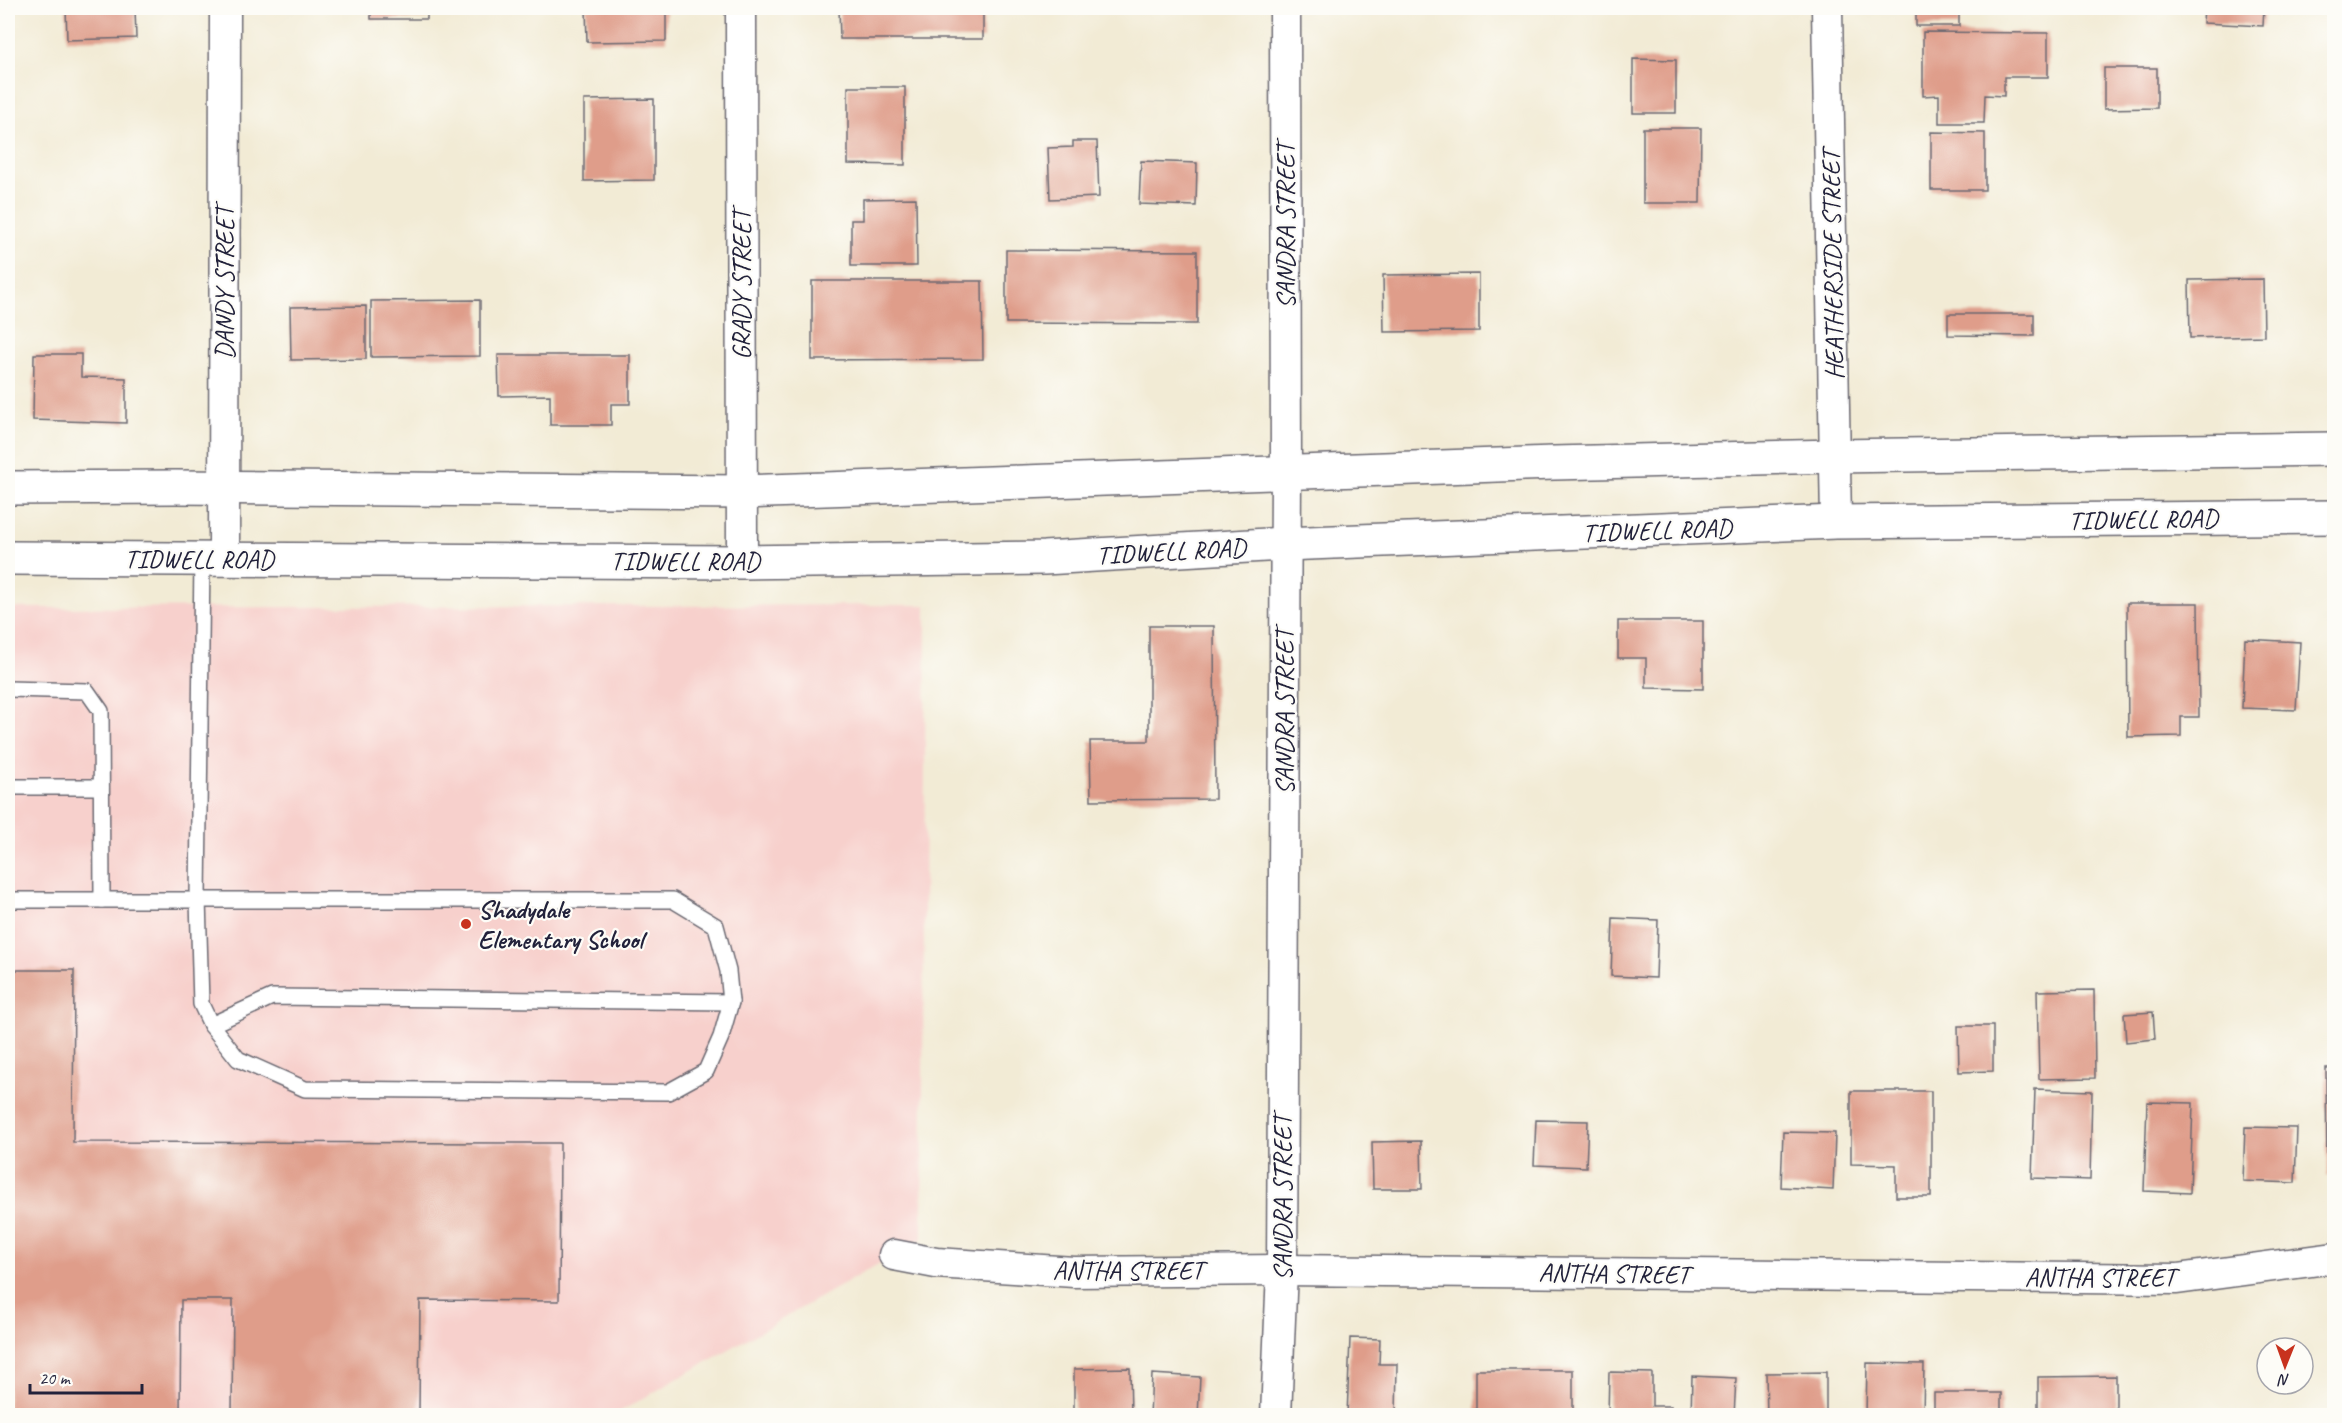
<svg xmlns="http://www.w3.org/2000/svg" width="2342" height="1423" viewBox="0 0 2342 1423" font-family="Caveat,sans-serif">
	<style>
		.built { fill: #f7d0cc }
		.building { fill: #df9d8a }
		.lines { fill: none; stroke-linecap: round; stroke-linejoin: round }
		.service-casing { stroke: #6b6871; stroke-width: 18 }
		.minor-casing { stroke: #6b6871; stroke-width: 33 }
		.secondary-casing { stroke: #6b6871; stroke-width: 36 }
		.service { stroke: #fff; stroke-width: 15 }
		.minor { stroke: #fff; stroke-width: 30 }
		.secondary { stroke: #fff; stroke-width: 33 }
		.poi-dot { fill: #c8321e; stroke: #fdfcf7; stroke-width: 2 }
		.labels { text-anchor: middle; stroke-width: 4.5; stroke-linejoin: round; paint-order: stroke }
		.street-label { font-size: 26px; fill: #22223b; stroke: #fdfcf7 }
		.poi-label { font-size: 26px; font-weight: bold; fill: #22223b; stroke: #fdfcf7; text-anchor: start }
	</style>
	<rect width="100%" height="100%" fill="#fdfcf7"/>
	<filter id="ink" filterUnits="userSpaceOnUse"><feTurbulence type="fractalNoise" baseFrequency=".0167" numOctaves="2"/><feDisplacementMap in="SourceGraphic" scale="12" xChannelSelector="R" yChannelSelector="G"/><feConvolveMatrix kernelMatrix="1 2 1 2 8 2 1 2 1" color-interpolation-filters="sRGB"/></filter>
	<filter id="wash" filterUnits="userSpaceOnUse"><feTurbulence type="fractalNoise" baseFrequency=".008" numOctaves="4" result="noise"/><feDisplacementMap in="SourceGraphic" scale="24" xChannelSelector="R" yChannelSelector="G"/><feGaussianBlur stdDeviation="1.35" result="paint"/><feColorMatrix in="noise" values="0 0 0 0 0 0 0 0 0 0 0 0 0 0 0 0 0 1.4 0 .05"/><feComposite in="paint" operator="in"/></filter>
	<g filter="url(#wash)">
		<rect width="100%" height="100%" fill="#f2ebd5"/>
		<!-- built -->
		<path class="built" d="M 926,605 L 922,1239 L 614,1415 L 8,1415 L 8,608 Z"/>
		<g id="blocks">
			<!-- building -->
			<g class="building">
				<path d="M 66,8 L 135,8 L 136,38 L 67,40 Z"/>
				<rect x="371" y="8" width="56" height="11"/>
				<path d="M 586,8 L 666,8 L 666,41 L 587,42 Z"/>
				<path d="M 839,8 L 983,8 L 983,39 L 840,39 Z"/>
				<rect x="1916" y="8" width="43" height="18"/>
				<path d="M 2204,8 L 2264,8 L 2263,26 L 2203,23 Z"/>
				<path d="M 1923,32 L 2048,33 L 2048,77 L 2004,77 L 2004,96 L 1985,95 L 1984,123 L 1939,123 L 1939,95 L 1923,96 Z"/>
				<path d="M 1633,59 L 1676,60 L 1676,113 L 1633,113 Z"/>
				<path d="M 2104,68 L 2157,68 L 2157,108 L 2104,109 Z"/>
				<path d="M 848,87 L 905,87 L 905,165 L 848,164 Z"/>
				<path d="M 654,99 L 654,180 L 584,181 L 584,100 Z"/>
				<path d="M 1643,128 L 1701,128 L 1700,203 L 1643,203 Z"/>
				<path d="M 1931,132 L 1985,133 L 1985,190 L 1931,190 Z"/>
				<path d="M 1073,141 L 1097,141 L 1099,197 L 1050,199 L 1048,148 L 1073,147 Z"/>
				<path d="M 1141,161 L 1197,163 L 1196,206 L 1139,204 Z"/>
				<path d="M 916,198 L 917,266 L 851,266 L 851,220 L 863,220 L 863,199 Z"/>
				<path d="M 1006,250 L 1197,251 L 1197,324 L 1006,323 Z"/>
				<path d="M 1479,274 L 1479,331 L 1384,332 L 1383,275 Z"/>
				<path d="M 2263,279 L 2264,336 L 2190,338 L 2189,280 Z"/>
				<path d="M 812,281 L 982,281 L 983,359 L 812,360 Z"/>
				<path d="M 480,300 L 480,356 L 371,357 L 371,301 Z"/>
				<path d="M 366,306 L 366,359 L 291,360 L 290,307 Z"/>
				<path d="M 1948,314 L 2034,314 L 2034,336 L 1948,335 Z"/>
				<path d="M 34,354 L 81,354 L 81,377 L 126,378 L 126,423 L 33,420 Z"/>
				<path d="M 498,355 L 630,355 L 630,404 L 611,404 L 611,425 L 550,425 L 550,395 L 499,396 Z"/>
				<path d="M 2127,603 L 2198,603 L 2199,717 L 2181,717 L 2181,736 L 2128,737 Z"/>
				<path d="M 1618,621 L 1703,621 L 1703,689 L 1646,688 L 1646,658 L 1618,658 Z"/>
				<path d="M 1149,626 L 1214,626 L 1215,799 L 1091,800 L 1090,741 L 1149,741 Z"/>
				<path d="M 2245,639 L 2300,642 L 2296,710 L 2242,708 Z"/>
				<path d="M 1613,918 L 1658,920 L 1656,978 L 1611,976 Z"/>
				<path d="M 8,970 L 74,970 L 73,1142 L 560,1143 L 559,1301 L 420,1300 L 419,1416 L 232,1416 L 233,1300 L 181,1300 L 180,1416 L 8,1416 Z"/>
				<path d="M 2094,990 L 2095,1078 L 2039,1079 L 2037,991 Z"/>
				<path d="M 2153,1012 L 2155,1039 L 2126,1042 L 2124,1014 Z"/>
				<path d="M 1958,1026 L 1993,1026 L 1993,1071 L 1959,1072 Z"/>
				<path d="M 2326,1068 L 2334,1068 L 2334,1175 L 2327,1175 Z"/>
				<path d="M 2035,1089 L 2092,1091 L 2090,1180 L 2032,1178 Z"/>
				<path d="M 1851,1091 L 1931,1091 L 1931,1197 L 1896,1197 L 1896,1165 L 1851,1164 Z"/>
				<path d="M 2147,1102 L 2193,1103 L 2190,1193 L 2144,1191 Z"/>
				<path d="M 1536,1120 L 1588,1121 L 1586,1167 L 1534,1165 Z"/>
				<path d="M 2245,1127 L 2297,1128 L 2295,1183 L 2243,1181 Z"/>
				<path d="M 1783,1132 L 1835,1133 L 1833,1190 L 1781,1187 Z"/>
				<path d="M 1421,1141 L 1422,1189 L 1373,1189 L 1372,1142 Z"/>
				<path d="M 1350,1338 L 1380,1339 L 1379,1364 L 1397,1364 L 1396,1416 L 1347,1416 Z"/>
				<path d="M 1867,1363 L 1924,1364 L 1923,1416 L 1866,1416 Z"/>
				<path d="M 1130,1368 L 1131,1416 L 1074,1416 L 1074,1369 Z"/>
				<rect x="1476" y="1370" width="97" height="46"/>
				<path d="M 1609,1372 L 1652,1373 L 1652,1406 L 1671,1406 L 1671,1416 L 1608,1416 Z"/>
				<path d="M 1826,1372 L 1826,1416 L 1767,1416 L 1766,1373 Z"/>
				<path d="M 1152,1374 L 1200,1377 L 1198,1416 L 1150,1416 Z"/>
				<path d="M 1692,1376 L 1736,1378 L 1734,1416 L 1691,1416 Z"/>
				<path d="M 2116,1376 L 2116,1416 L 2038,1416 L 2038,1377 Z"/>
				<rect x="1934" y="1393" width="67" height="23"/>
			</g>
		</g>
	</g>
	<g filter="url(#ink)">
		<use href="#blocks" fill-opacity="0" stroke="#6b6871" stroke-width="1.5"/>
		<g class="lines">
			<!-- service casing -->
			<g class="service-casing">
				<g id="service">
					<path d="M 8,689 L 87,691 L 101,711 L 102,900"/>
					<path d="M 8,787 L 101,787"/>
					<path d="M 8,900 L 673,900 L 716,926 L 728,971 L 731,1002 L 721,1037 L 706,1071 L 668,1092 L 305,1089 L 238,1059 L 211,1025 L 201,1004 L 198,899 L 202,558"/>
					<path d="M 211,1025 L 272,997 L 731,1002"/>
				</g>
			</g>
			<!-- minor casing -->
			<g class="minor-casing">
				<g id="minor">
					<path d="M 741,8 L 742,562"/>
					<path d="M 1827,8 L 1836,522"/>
					<path d="M 224,558 L 225,8"/>
					<path d="M 894,1255 L 936,1263 L 1074,1272 L 1282,1270 L 2177,1279 L 2334,1258"/>
					<path d="M 1276,1416 L 1282,1270 L 1286,474 L 1285,8"/>
				</g>
			</g>
			<!-- secondary casing -->
			<g class="secondary-casing">
				<g id="secondary">
					<path d="M 8,488 L 176,487 L 741,492 L 1554,463 L 1835,456 L 2334,449"/>
					<path d="M 8,558 L 742,562 L 1044,558 L 1284,544 L 1836,522 L 2334,517"/>
				</g>
			</g>
			<!-- service -->
			<use href="#service" class="service"/>
			<!-- minor -->
			<use href="#minor" class="minor"/>
			<!-- secondary -->
			<use href="#secondary" class="secondary"/>
		</g>
	</g>
	<!-- markers -->
	<circle class="poi-dot" cx="466" cy="924" r="6"/>
	<g class="labels">
		<!-- street labels -->
		<g class="street-label">
			<text transform="translate(1285 226) rotate(-90)" y="9">SANDRA STREET</text>
			<text transform="translate(1832 265) rotate(-91)" y="9">HEATHERSIDE STREET</text>
			<text transform="translate(224 283) rotate(-90)" y="9">DANDY STREET</text>
			<text transform="translate(741 285) rotate(-90)" y="9">GRADY STREET</text>
			<text transform="translate(2143 519) rotate(-1)" y="9">TIDWELL ROAD</text>
			<text transform="translate(1657 530) rotate(-2)" y="9">TIDWELL ROAD</text>
			<text transform="translate(1171 551) rotate(-3)" y="9">TIDWELL ROAD</text>
			<text x="199" y="568">TIDWELL ROAD</text>
			<text x="685" y="570">TIDWELL ROAD</text>
			<text transform="translate(1284 712) rotate(-90)" y="9">SANDRA STREET</text>
			<text transform="translate(1282 1198) rotate(-90)" y="9">SANDRA STREET</text>
			<text x="1128" y="1279">ANTHA STREET</text>
			<text transform="translate(1614 1273) rotate(1)" y="9">ANTHA STREET</text>
			<text x="2100" y="1286">ANTHA STREET</text>
		</g>
		<!-- poi labels -->
		<g class="poi-label">
			<text x="478" y="918">Shadydale<tspan x="478" dy="30">Elementary School</tspan></text>
		</g>
	</g>
	<!-- margin -->
	<rect width="2342" height="1423" fill="none" stroke="#fdfcf7" stroke-width="30"/>
	<!-- north arrow -->
	<g transform="translate(2285 1366) rotate(181)"><circle r="28" fill="#fdfcf7" stroke="#a5a5ac" stroke-width="1.5"/>
	<path d="M0-4.5L10 22L0 15L-10 22Z" fill="#c8321e"/>
	<text y="-9" font-size="16" font-weight="bold" text-anchor="middle" fill="#22223b">N</text>
	</g>
	<!-- scale -->
	<path d="M30 1384v9h112v-9" fill="none" stroke="#22223b" stroke-width="3"/>
	<text x="39" y="1384" font-size="18" fill="#22223b" stroke="#fdfcf7" stroke-width="4.5" paint-order="stroke">20 m</text>
</svg>
